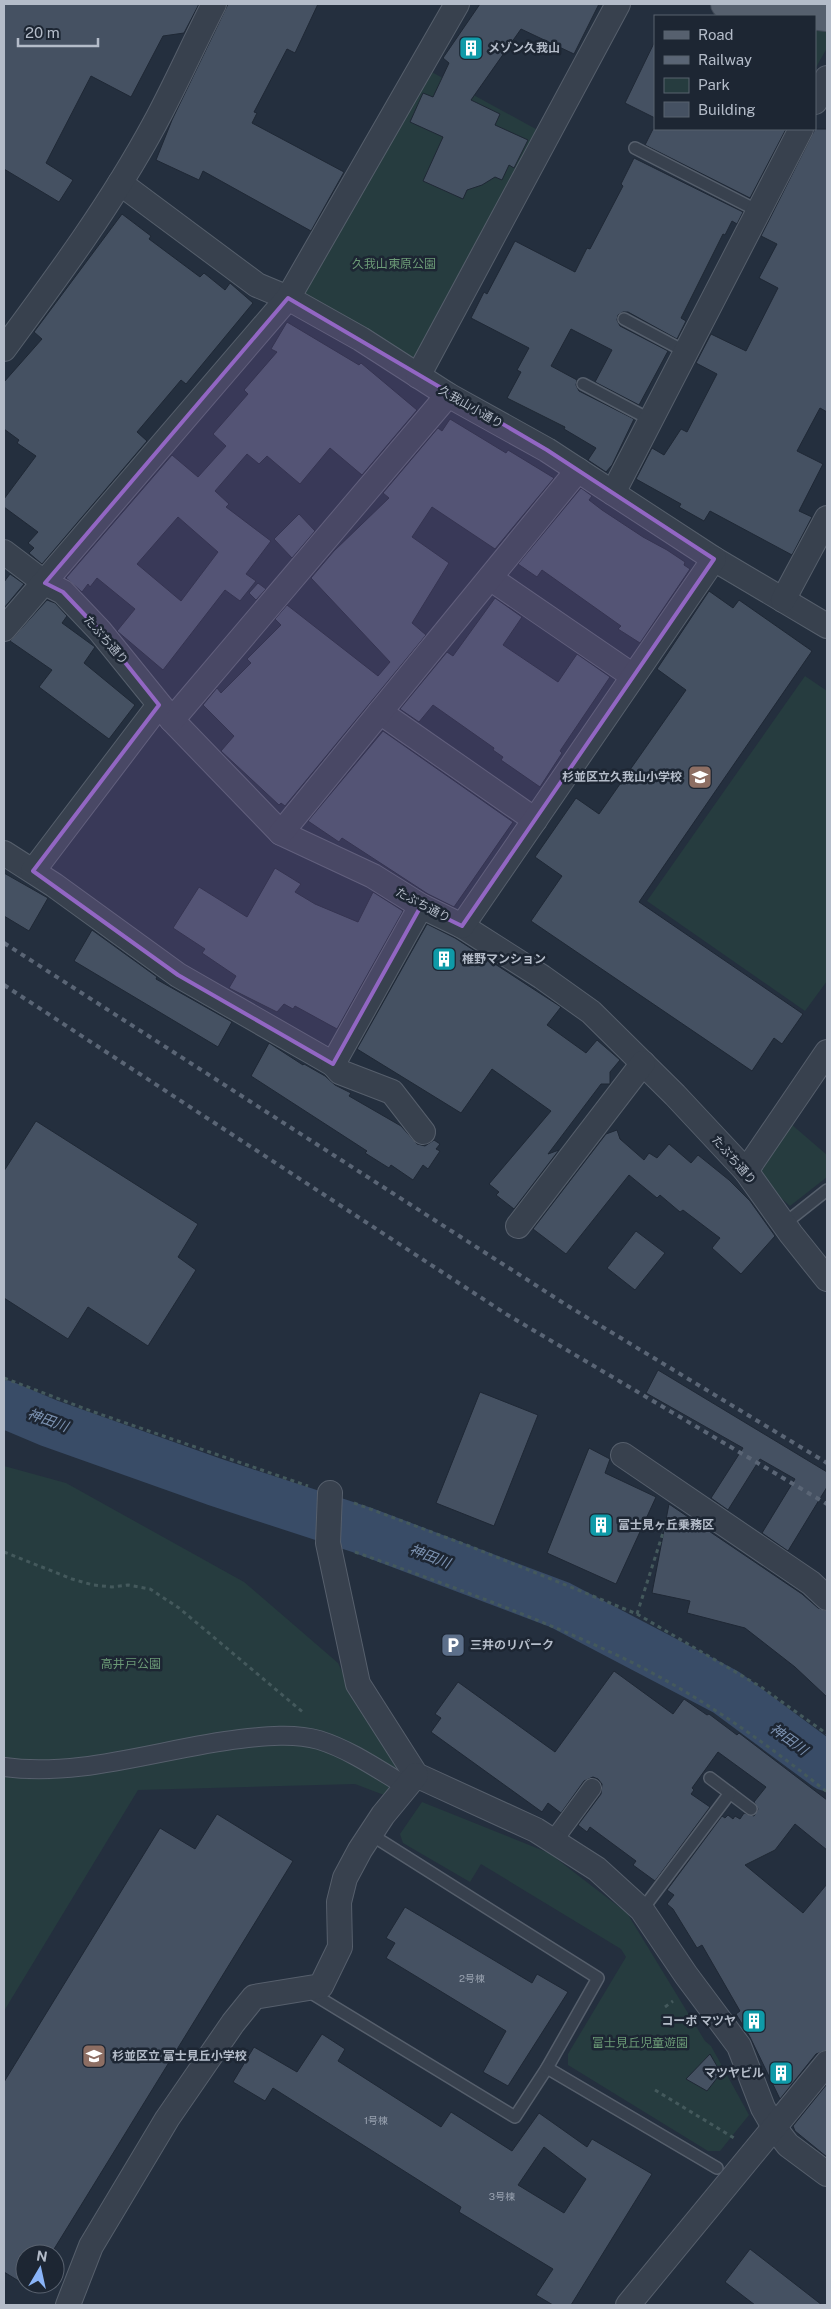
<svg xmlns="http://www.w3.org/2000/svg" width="831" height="2309" viewBox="0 0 831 2309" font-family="'Public Sans','Noto Sans JP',sans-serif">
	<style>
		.green { fill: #263c3f }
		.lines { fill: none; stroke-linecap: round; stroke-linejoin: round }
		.river { stroke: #394c67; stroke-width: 48 }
		.building { fill: #455162; stroke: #1f2835; fill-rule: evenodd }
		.service-casing { stroke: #565f6c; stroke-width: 14 }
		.pedestrian-casing { stroke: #565f6c; stroke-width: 20 }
		.minor-casing { stroke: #565f6c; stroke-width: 26 }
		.primary-casing { stroke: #414a57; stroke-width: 30 }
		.path { stroke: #44595c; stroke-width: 3; stroke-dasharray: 4 4; stroke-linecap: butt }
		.service { stroke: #38414e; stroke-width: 11 }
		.pedestrian { stroke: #38414e; stroke-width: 18 }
		.minor { stroke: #38414e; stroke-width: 24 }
		.primary { stroke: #56606e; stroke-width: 28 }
		.rail { stroke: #5a6575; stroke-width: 4; stroke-dasharray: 5 5; stroke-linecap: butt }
		.marked { fill: #9266c3; fill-opacity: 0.2; stroke: #9266c3; stroke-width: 4; stroke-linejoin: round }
		.labels { text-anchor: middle; stroke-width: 5; stroke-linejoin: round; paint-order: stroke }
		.number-label { font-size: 10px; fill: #98a1af }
		.poi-label { font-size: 12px; font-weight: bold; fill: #b4bcc9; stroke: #1d2633; text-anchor: start }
		.park-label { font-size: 12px; fill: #6b9a76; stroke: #1d2633 }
		.street-label { font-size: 12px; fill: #b4bcc9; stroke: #1d2633 }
		.water-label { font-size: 14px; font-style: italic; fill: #7c92b1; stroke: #1d2633 }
	</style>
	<rect width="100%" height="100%" fill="#242f3e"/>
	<!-- green -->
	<g class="green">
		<path d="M 815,29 L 827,30 L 827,48 L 815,69 Z"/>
		<path d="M 428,70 L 543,133 L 421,355 L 411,359 L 306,299 L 302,286 Z"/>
		<path d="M 805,676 L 827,691 L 827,981 L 805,1011 L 647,901 Z"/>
		<path d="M 791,1124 L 827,1155 L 827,1177 L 790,1206 L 758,1177 Z"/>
		<path d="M 4,1466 L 66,1483 L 244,1582 L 338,1663 L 351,1690 L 403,1768 L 384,1795 L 355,1784 L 138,1790 L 4,2011 Z"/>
		<path d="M 422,1802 L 549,1853 L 627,1913 L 705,2041 L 711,2046 L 749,2115 L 720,2151 L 708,2151 L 568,2065 L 568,2054 L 626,1957 L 621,1949 L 481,1864 L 470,1882 L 403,1843 L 400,1834 Z"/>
	</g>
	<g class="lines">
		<!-- river -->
		<path class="river" d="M 4,1404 L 49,1423 L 215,1482 L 362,1530 L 560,1605 L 726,1692 L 827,1767"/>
	</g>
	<!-- building -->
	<g class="building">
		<path d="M 4,4 L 199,4 L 184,33 L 163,36 L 131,97 L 91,76 L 46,163 L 73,180 L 59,202 L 4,169 Z"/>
		<path d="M 228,4 L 318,4 L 295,53 L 287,49 L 254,112 L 257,113 L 252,123 L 344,172 L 311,231 L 203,171 L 199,180 L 156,160 L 172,120 Z"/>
		<path d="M 480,4 L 599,4 L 574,54 L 521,29 L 471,100 L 500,114 L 495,125 L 528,140 L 514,168 L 509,165 L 502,180 L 495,177 L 482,185 L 467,190 L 463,199 L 423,181 L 443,137 L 410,122 L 423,93 L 433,97 L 449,63 L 443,58 Z"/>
		<path d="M 655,41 L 655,118 L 625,103 Z"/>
		<path d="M 653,129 L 786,129 L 750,198 L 645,145 Z"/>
		<path d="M 815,129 L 827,129 L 827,412 L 820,408 L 797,451 L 823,464 L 799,511 L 812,517 L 792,555 L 710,511 L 704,521 L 679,507 L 681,504 L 636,479 L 652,448 L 664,455 L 681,429 L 687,432 L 717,374 L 696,363 L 711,334 L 746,351 L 778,288 L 759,278 L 777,244 L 761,236 Z"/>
		<path d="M 634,158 L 743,212 L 737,224 L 732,221 L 725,235 L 723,234 L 681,318 L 686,321 L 677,339 L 628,312 L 623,312 L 618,315 L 617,320 L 620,326 L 668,351 L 639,405 L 595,382 L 612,350 L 571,329 L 551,366 L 577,380 L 576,385 L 579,391 L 634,419 L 612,465 L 606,472 L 588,460 L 596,448 L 564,429 L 565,427 L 507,398 L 521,372 L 517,370 L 529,348 L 471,318 L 484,292 L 487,294 L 515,241 L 575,272 L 587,248 L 590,249 L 623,186 L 621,184 Z"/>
		<path d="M 122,214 L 151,236 L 149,239 L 200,277 L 204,273 L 225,290 L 230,283 L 253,303 L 186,384 L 181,380 L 137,432 L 147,441 L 42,564 L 29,553 L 34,548 L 28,543 L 38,532 L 4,507 L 4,499 L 36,456 L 17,443 L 19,440 L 4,429 L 4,382 L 42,339 L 34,332 Z"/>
		<path d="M 287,322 L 359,365 L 361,363 L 417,410 L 362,475 L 330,448 L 300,484 L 267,456 L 259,464 L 247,454 L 215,491 L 229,504 L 226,507 L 271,541 L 246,574 L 256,581 L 240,601 L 225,590 L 163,670 L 117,631 L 135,609 L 97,578 L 90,587 L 88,584 L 82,592 L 66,578 L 172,455 L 198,477 L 226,446 L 213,434 L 248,394 L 244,390 L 277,352 L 271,349 ZM 178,517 L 218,552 L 181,601 L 137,564 Z"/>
		<path d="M 450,419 L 506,453 L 508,450 L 554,478 L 495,549 L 432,507 L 412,537 L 449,563 L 412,623 L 426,635 L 285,806 L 281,803 L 279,805 L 221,751 L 234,736 L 203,705 L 217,688 L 221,693 L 251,663 L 247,659 L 281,625 L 275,619 L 287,605 L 378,676 L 390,662 L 311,578 L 334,551 L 389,498 L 383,493 L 438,428 L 442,431 Z"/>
		<path d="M 581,488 L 592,496 L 589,500 L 602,510 L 643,537 L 667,550 L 685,562 L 684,565 L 690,569 L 640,643 L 618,629 L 621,626 L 542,570 L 537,577 L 518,564 Z"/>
		<path d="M 299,514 L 315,531 L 292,558 L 274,539 Z"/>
		<path d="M 10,574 L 24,584 L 4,608 L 4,582 Z"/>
		<path d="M 258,583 L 266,589 L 256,600 L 249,593 Z"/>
		<path d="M 709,591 L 733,608 L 739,600 L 812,651 L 639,902 L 803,1014 L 782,1044 L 774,1038 L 752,1071 L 531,921 L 562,876 L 535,857 L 576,798 L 599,814 L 686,690 L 657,669 Z"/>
		<path d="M 495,598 L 522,617 L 503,645 L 558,682 L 577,654 L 610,677 L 560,751 L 562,753 L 540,787 L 501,760 L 503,757 L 493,750 L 494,748 L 433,705 L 419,722 L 400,709 L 447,652 L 453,656 Z"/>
		<path d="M 47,600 L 55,603 L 67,616 L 62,623 L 95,647 L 84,663 L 135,705 L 109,739 L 39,687 L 52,670 L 10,641 Z"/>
		<path d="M 383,731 L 513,822 L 454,907 L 428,894 L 342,838 L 339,842 L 308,821 Z"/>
		<path d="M 275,868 L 301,884 L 295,892 L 315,904 L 358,922 L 373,892 L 403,911 L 337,1029 L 295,1006 L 293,1009 L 284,1004 L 277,1012 L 229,988 L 236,976 L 202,953 L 205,949 L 173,928 L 199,887 L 247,917 Z"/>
		<path d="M 4,873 L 48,898 L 29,931 L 4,916 Z"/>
		<path d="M 427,924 L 455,938 L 561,1007 L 547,1025 L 586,1053 L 597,1040 L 620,1060 L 610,1072 L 610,1084 L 601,1084 L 548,1154 L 559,1150 L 514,1209 L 496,1195 L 499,1192 L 489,1184 L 551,1111 L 492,1069 L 461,1113 L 357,1049 Z"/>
		<path d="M 92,930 L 157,977 L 156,979 L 232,1022 L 218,1047 L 74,961 Z"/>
		<path d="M 269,1043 L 303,1065 L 304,1064 L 325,1076 L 335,1085 L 351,1093 L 349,1096 L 401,1126 L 417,1144 L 425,1146 L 434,1140 L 440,1144 L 436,1149 L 440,1151 L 428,1169 L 423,1165 L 413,1180 L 391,1165 L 389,1168 L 365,1153 L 367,1151 L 251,1076 Z"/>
		<path d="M 36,1121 L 198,1224 L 178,1257 L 196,1270 L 148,1346 L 88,1307 L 68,1339 L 4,1298 L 4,1171 Z"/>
		<path d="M 617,1130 L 620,1139 L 644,1160 L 649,1153 L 657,1158 L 669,1144 L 691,1163 L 698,1155 L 729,1180 L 750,1201 L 775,1236 L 741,1274 L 712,1248 L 720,1238 L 683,1210 L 680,1212 L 660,1195 L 657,1198 L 629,1175 L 566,1254 L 533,1229 L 606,1134 Z"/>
		<path d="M 636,1231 L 665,1253 L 635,1290 L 607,1268 Z"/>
		<path d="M 658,1370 L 827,1472 L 827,1487 L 788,1551 L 762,1533 L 795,1479 L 760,1459 L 728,1510 L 711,1498 L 743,1448 L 646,1393 Z"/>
		<path d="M 480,1392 L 538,1415 L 494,1526 L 436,1503 Z"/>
		<path d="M 589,1448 L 610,1459 L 605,1473 L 656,1497 L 616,1584 L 547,1553 Z"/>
		<path d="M 669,1504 L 802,1594 L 818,1608 L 827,1611 L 827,1697 L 795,1667 L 745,1628 L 687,1613 L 690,1601 L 652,1593 Z"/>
		<path d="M 614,1671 L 673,1714 L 684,1699 L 707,1715 L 709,1714 L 737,1735 L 739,1733 L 827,1800 L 827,1850 L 795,1824 L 775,1850 L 745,1865 L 803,1913 L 827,1884 L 827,2050 L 816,2054 L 780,2099 L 750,2037 L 736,2014 L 740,2011 L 702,1945 L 697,1948 L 673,1909 L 667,1904 L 674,1895 L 667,1890 L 722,1816 L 725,1818 L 728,1815 L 733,1819 L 735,1816 L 740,1819 L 744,1813 L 754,1816 L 758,1809 L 754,1802 L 766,1787 L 718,1752 L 692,1788 L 694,1790 L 691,1794 L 710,1807 L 655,1881 L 633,1865 L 636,1861 L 590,1827 L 587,1832 L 578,1825 L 601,1794 L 602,1784 L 598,1779 L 593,1777 L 584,1781 L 561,1813 L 548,1803 L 542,1812 L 431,1732 L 441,1718 L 435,1714 L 458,1682 L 555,1752 Z"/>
		<path d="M 217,1814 L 293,1861 L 51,2254 L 25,2254 L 25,2284 L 33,2284 L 30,2288 L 4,2272 L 4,2082 L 160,1828 L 195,1849 Z"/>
		<path d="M 405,1907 L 532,1983 L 537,1974 L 568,1992 L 508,2086 L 483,2072 L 506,2031 L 386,1958 L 395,1943 L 386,1938 Z"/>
		<path d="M 322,2034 L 345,2049 L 338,2061 L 441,2127 L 451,2112 L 512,2151 L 539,2113 L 587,2147 L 592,2139 L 652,2174 L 571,2305 L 553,2305 L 536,2295 L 553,2269 L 459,2212 L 461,2207 L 273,2088 L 265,2101 L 233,2082 L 254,2047 L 297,2072 ZM 544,2147 L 586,2179 L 564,2213 L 518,2185 Z"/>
		<path d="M 710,2054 L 721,2073 L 707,2091 L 686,2079 Z"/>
		<path d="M 827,2084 L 827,2157 L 795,2131 L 793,2126 Z"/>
		<path d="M 750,2249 L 822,2305 L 755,2305 L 725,2282 Z"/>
	</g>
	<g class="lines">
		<!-- service casing -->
		<g class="service-casing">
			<g id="service">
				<path d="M 635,148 L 758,211"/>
				<path d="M 624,319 L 686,352"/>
				<path d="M 583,384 L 651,420"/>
				<path d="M 784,1224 L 827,1190"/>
				<path d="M 710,1778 L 751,1809"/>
				<path d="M 642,1910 L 730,1793"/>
				<path d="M 308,1991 L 515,2117 L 547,2068 L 598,1978 L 370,1834"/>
				<path d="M 547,2068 L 717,2168"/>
			</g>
		</g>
		<!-- pedestrian casing -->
		<g class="pedestrian-casing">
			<g id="pedestrian">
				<path d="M 4,1767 C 80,1778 163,1748 240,1739 C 265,1736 295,1733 319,1740 C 351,1750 379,1770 406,1786"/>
				<path d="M 553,1841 L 592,1788"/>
			</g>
		</g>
		<!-- minor casing -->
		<g class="minor-casing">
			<g id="minor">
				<path d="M 815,102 L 827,78"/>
				<path d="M 120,183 L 257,285 L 288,298 L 361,339 L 448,395 L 547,450 L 714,559 L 827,626"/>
				<path d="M 4,349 C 58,276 112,203 155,123 C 176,84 194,43 214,4"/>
				<path d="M 418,376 L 618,4"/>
				<path d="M 613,493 L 801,129"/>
				<path d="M 4,552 L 45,583 L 63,592 L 100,631 L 172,720 L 281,833 L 373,876 L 421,906 L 462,926 L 542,977 L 591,1012 L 675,1095 L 746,1171 L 791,1234 L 827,1279"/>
				<path d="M 490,578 L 633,676"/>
				<path d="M 783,600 L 827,518"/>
				<path d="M 4,629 L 288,298 L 457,4"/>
				<path d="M 380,712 L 535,820"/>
				<path d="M 172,720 L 448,395"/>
				<path d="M 281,833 L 578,470"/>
				<path d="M 4,853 L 54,885 L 178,975 L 333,1064 L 421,906"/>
				<path d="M 33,871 L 159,705"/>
				<path d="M 462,926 L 714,559"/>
				<path d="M 333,1064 L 340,1072 L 392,1092 L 423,1132"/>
				<path d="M 746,1171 L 827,1052"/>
				<path d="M 518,1226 L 643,1063"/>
				<path d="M 623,1455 L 811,1583 L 827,1598"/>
				<path d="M 330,1493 L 328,1543 L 358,1684 L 416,1775 L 536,1830 L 597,1869 L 642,1910 L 686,1975 L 739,2046 L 763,2108 L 774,2127 L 788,2145 L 827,2174"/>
				<path d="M 68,2305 L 91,2246 L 167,2119 L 233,2023 L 254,1997 L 321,1986 L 340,1947 L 339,1902 L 345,1878 L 360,1850 L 383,1815 L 416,1775"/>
				<path d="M 628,2305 L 827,2063"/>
			</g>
		</g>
		<!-- primary casing -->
		<g class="primary-casing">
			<path id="primary" d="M 725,4 L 827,17"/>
		</g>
		<!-- path -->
		<g class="path">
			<path d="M 4,1378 L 91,1411 L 308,1486"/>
			<path d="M 354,1503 L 469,1546 L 637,1614 L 761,1687 L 827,1734"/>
			<path d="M 4,1552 L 72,1579 L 93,1585 L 112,1587 L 128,1585 L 150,1589 L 179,1608 L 305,1714"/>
			<path d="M 355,1552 C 440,1582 526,1613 608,1651 C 687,1687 760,1738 827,1792"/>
			<path d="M 637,1614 L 668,1517"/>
			<path d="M 665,2007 L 673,2001"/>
			<path d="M 655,2090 L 734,2138"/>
		</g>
		<!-- service -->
		<use href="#service" class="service"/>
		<!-- pedestrian -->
		<use href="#pedestrian" class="pedestrian"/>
		<!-- minor -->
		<use href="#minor" class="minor"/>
		<!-- primary -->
		<use href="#primary" class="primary"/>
		<!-- rail -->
		<g class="rail">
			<path d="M 4,943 L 568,1306 L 827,1463"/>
			<path d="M 4,985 L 506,1314 L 827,1504"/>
		</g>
	</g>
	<!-- marked area -->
	<path class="marked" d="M 288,298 L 547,450 L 714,559 L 462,926 L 421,906 L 333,1064 L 178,975 L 33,871 L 159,705 L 100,631 L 63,592 L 45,583 Z"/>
	<!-- icons -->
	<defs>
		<g id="building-square" transform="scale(1.25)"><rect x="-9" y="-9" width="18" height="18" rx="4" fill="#0f9aa8" stroke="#1d2633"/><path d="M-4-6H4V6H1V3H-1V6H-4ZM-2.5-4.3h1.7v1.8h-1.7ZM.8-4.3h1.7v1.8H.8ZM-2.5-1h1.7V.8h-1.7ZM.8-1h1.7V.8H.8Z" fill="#fff"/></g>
		<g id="school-square" transform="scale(1.25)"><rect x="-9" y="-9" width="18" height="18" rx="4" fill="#8d6e63" stroke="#1d2633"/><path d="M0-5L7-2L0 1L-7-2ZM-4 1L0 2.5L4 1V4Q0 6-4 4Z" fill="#fff"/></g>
		<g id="parking-square" transform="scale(1.25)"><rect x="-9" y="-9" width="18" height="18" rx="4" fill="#5c6f8a" stroke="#1d2633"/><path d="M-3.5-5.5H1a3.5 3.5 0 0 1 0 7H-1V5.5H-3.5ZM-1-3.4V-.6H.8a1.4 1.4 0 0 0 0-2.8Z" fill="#fff"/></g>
	</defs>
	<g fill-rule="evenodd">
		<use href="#building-square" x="471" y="48"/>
		<use href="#school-square" x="700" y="777"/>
		<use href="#building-square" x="444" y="959"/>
		<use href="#building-square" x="601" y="1525"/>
		<use href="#parking-square" x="453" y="1645"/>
		<use href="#building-square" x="754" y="2021"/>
		<use href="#school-square" x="94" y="2056"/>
		<use href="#building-square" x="781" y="2073"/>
	</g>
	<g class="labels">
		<!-- number labels -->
		<g class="number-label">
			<text x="472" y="1982">2号棟</text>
			<text x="376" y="2124">1号棟</text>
			<text x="502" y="2200">3号棟</text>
		</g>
		<!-- poi labels -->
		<g class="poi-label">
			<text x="488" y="52">メゾン久我山</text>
			<text x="682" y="781" text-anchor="end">杉並区立久我山小学校</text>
			<text x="462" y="963">椎野マンション</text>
			<text x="618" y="1529">富士見ヶ丘乗務区</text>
			<text x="470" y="1649">三井のリパーク</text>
			<text x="736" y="2025" text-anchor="end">コーポ マツヤ</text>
			<text x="112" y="2060">杉並区立 富士見丘小学校</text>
			<text x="764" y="2077" text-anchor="end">マツヤビル</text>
		</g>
		<!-- park labels -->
		<g class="park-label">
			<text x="394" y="268">久我山東原公園</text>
			<text x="131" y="1668">高井戸公園</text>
			<text x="640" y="2047">富士見丘児童遊園</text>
		</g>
		<!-- street labels -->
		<g class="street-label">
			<text transform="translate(471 407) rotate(30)" y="4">久我山小通り</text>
			<text transform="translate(106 640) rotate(49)" y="4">たぶち通り</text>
			<text transform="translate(423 905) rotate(28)" y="4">たぶち通り</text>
			<text transform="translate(734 1160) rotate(49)" y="4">たぶち通り</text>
		</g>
		<!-- water labels -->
		<g class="water-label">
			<text transform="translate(48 1420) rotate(20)" y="5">神田川</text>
			<text transform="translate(430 1556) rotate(21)" y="5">神田川</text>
			<text transform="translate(789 1739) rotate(36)" y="5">神田川</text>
		</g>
	</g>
	<!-- border -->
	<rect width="831" height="2309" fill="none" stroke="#b4bcc9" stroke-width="10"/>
	<!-- legend -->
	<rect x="654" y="15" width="162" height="115" fill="#1d2633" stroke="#59626f"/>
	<rect x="664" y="31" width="25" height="8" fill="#56606e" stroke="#59626f"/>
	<text x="698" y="40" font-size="15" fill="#b4bcc9">Road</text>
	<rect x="664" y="56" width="25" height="8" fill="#5a6575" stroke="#59626f"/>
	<text x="698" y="65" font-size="15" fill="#b4bcc9">Railway</text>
	<rect x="664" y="78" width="25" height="15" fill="#263c3f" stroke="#59626f"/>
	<text x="698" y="90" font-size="15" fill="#b4bcc9">Park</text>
	<rect x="664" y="102" width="25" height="15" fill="#455162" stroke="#59626f"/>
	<text x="698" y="115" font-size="15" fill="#b4bcc9">Building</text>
	<!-- north arrow -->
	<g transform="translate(40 2269) rotate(9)"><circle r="24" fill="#1d2633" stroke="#59626f"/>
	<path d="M0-4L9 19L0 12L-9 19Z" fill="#8ab4f8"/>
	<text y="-8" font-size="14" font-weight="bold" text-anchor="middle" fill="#b4bcc9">N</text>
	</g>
	<!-- scale -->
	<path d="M18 38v8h80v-8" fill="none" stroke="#b4bcc9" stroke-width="2.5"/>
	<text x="25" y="38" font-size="15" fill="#b4bcc9" stroke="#1d2633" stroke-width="4" paint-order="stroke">20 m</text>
</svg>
